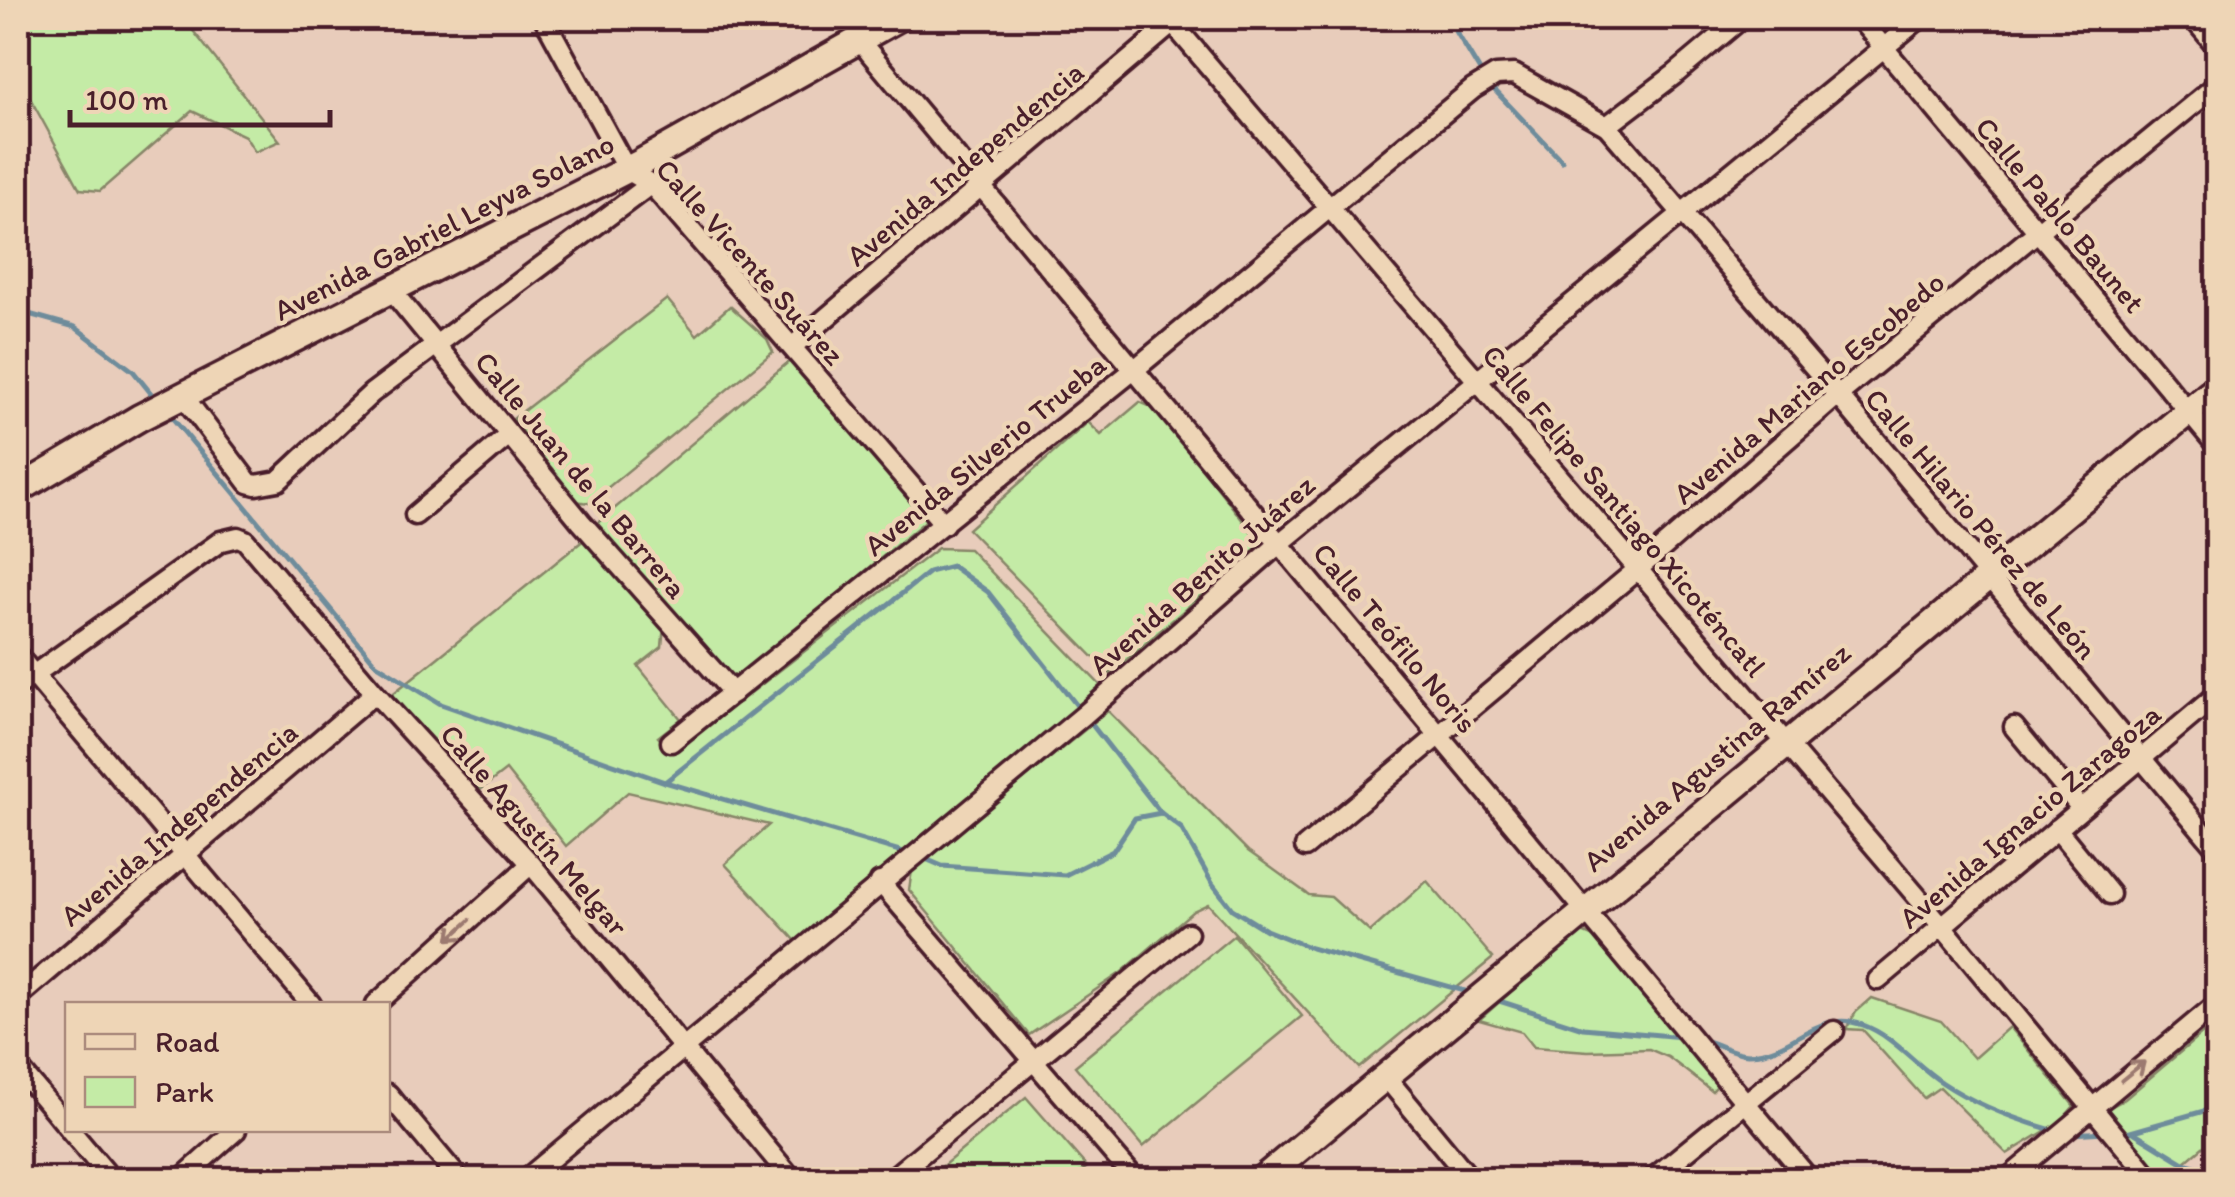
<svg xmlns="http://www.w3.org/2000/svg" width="2235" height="1197" viewBox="0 0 2235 1197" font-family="Itim,sans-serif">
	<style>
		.green { fill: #c4eba6; stroke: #878568; stroke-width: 2.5 }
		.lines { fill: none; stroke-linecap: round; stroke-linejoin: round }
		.stream { stroke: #6e8c9b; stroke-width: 5 }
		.street-casing { stroke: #4a1f2b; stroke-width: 25 }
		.secondary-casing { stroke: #4a1f2b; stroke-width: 32 }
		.street { stroke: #eed5b6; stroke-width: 18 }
		.secondary { stroke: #eed5b6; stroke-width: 25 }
		.oneway { stroke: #9c7a70 }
		.labels { text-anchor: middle; stroke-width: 9; stroke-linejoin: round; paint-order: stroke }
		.street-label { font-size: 30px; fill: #4a1f2b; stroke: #eed5b6 }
	</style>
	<rect width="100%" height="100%" fill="#e8ccbb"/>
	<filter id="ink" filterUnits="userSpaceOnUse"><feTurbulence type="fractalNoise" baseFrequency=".01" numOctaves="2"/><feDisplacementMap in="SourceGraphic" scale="20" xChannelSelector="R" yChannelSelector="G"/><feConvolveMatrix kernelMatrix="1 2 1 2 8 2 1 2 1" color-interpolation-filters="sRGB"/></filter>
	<g filter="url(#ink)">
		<!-- green -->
		<g class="green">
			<path d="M 18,18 L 183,18 L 280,141 L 255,152 L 245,136 L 192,111 L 100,191 L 80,189 L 18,76 Z"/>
			<path d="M 667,299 L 697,335 L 730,306 L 767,339 L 773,352 L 589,503 L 575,501 L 513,419 Z"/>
			<path d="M 792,359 L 929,518 L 741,675 L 724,675 L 594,526 Z"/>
			<path d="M 1140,402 L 1156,409 L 1261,544 L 1110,674 L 968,529 L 1088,422 L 1101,435 Z"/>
			<path d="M 585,539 L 664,624 L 662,647 L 638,666 L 681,719 L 658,737 L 673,753 L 938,548 L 969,549 L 1102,687 L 1095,700 L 797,942 L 725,864 L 769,825 L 628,792 L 566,846 L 506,770 L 475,794 L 390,696 Z"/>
			<path d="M 1108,711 L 1248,851 L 1309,895 L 1331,897 L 1370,932 L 1427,881 L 1493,958 L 1359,1068 L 1208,904 L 1193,911 L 1122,972 L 1029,1035 L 909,890 L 912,870 Z"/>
			<path d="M 1580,931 L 1603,941 L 1723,1080 L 1712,1091 L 1668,1057 L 1649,1049 L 1588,1051 L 1534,1047 L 1522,1032 L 1479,1020 Z"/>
			<path d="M 1234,935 L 1302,1016 L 1143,1147 L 1075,1066 Z"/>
			<path d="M 1872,998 L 1941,1021 L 1974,1058 L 2009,1027 L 2074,1106 L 2060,1122 L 2007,1154 L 1940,1087 L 1924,1098 L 1863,1030 L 1846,1029 L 1856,1012 Z"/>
			<path d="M 2217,1021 L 2217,1135 L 2165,1179 L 2160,1179 L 2107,1109 L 2125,1099 Z"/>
			<path d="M 1026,1097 L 1087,1167 L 1072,1179 L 927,1179 Z"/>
		</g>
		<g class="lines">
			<!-- stream -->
			<g class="stream">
				<path d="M 1448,18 L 1486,81 L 1562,161"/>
				<path d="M 18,311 L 75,327 L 133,371 L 158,402"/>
				<path d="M 169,414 L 376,664 L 441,704 L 665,782 L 910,854"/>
				<path d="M 665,782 L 929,572 L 952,566 L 988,592 L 1161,813"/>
				<path d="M 921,857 L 942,866 L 1065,875 L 1113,851 L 1135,818 L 1161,813 L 1181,828 L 1212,883 L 1232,909 L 1266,930 L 1311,948 L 1472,993"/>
				<path d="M 1493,999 L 1583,1028 L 1682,1037"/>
				<path d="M 1698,1039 C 1715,1041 1732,1054 1748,1054 C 1793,1054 1815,1008 1863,1025 C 1894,1036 1916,1066 1943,1083 C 1977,1106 2017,1120 2055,1131"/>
				<path d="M 2135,1133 L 2184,1163 L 2218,1173"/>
				<path d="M 2071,1134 L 2105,1132"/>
				<path d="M 2120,1135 L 2218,1107"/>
			</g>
			<!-- street casing -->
			<g class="street-casing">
				<g id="street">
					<path d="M 544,18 L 627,170 L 651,184 L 944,524"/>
					<path d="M 1168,18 L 1942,926 L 2152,1180"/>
					<path d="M 1859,18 L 2218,447"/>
					<path d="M 2193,18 L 2218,48"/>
					<path d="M 859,40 L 1810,1180"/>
					<path d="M 1607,126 L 1674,75 L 1742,18"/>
					<path d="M 391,290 L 581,522 L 733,693"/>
					<path d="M 793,346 L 1173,23"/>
					<path d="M 184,397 L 249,483 L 256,485 L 278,481 L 372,393 L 651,184"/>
					<path d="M 415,515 L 509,435"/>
					<path d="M 18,656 L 311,1004"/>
					<path d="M 18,686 L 221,541 L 238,537 L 245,540 L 375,693 L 531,864 L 793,1180"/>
					<path d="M 2014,727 L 2081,808"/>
					<path d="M 671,742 L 1135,369 L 1473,89 L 1496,75 L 1514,74 L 1607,126 L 1838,395 L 2218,850"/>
					<path d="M 2057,829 L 2110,894"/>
					<path d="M 1305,847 L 1638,569 L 1838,395 L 2212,89 L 2218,79"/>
					<path d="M 880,882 L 1136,1180"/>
					<path d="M 1878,980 L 2218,694"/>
					<path d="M 18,997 L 375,693"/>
					<path d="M 376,1004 L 531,864"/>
					<path d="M 18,1067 L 68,1127"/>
					<path d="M 1385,1076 L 1471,1180"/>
					<path d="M 388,1094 L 460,1180"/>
					<path d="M 70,1130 L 112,1180"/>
					<path d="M 180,1180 L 236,1130"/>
					<path d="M 525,1180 L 1084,715 L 1280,543 L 1920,18"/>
					<path d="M 890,1180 L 1188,933"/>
					<path d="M 1651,1180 L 1834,1031"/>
					<path d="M 2006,1180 L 2218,1003"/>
				</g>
			</g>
			<!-- secondary casing -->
			<g class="secondary-casing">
				<g id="secondary">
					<path d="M 18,490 L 139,418 L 640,163 L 898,18"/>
					<path d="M 1261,1180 L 2218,387"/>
				</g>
			</g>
			<!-- street -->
			<use href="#street" class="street"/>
			<!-- secondary -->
			<use href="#secondary" class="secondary"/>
		</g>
		<!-- one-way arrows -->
		<defs><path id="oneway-shaft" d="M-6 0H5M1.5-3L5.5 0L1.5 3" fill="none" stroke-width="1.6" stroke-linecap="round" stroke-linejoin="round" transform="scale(2.5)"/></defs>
		<g class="oneway">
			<use href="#oneway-shaft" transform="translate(459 930) rotate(138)"/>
			<use href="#oneway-shaft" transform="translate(2133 1071) rotate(-39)"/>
		</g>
	</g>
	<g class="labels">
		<!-- street labels -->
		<g class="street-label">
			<text transform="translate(965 164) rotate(-40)" y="10">Avenida Independencia</text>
			<text transform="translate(2060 215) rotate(50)" y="10">Calle Pablo Baunet</text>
			<text transform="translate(444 227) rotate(-27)" y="10">Avenida Gabriel Leyva Solano</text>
			<text transform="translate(750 262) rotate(48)" y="10">Calle Vicente Suárez</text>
			<text transform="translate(1809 388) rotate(-40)" y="10">Avenida Mariano Escobedo</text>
			<text transform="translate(985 455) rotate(-39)" y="10">Avenida Silverio Trueba</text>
			<text transform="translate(581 475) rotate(50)" y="10">Calle Juan de la Barrera</text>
			<text transform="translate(1624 511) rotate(50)" y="10">Calle Felipe Santiago Xicoténcatl</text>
			<text transform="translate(1981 524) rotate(50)" y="10">Calle Hilario Pérez de León</text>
			<text transform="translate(1202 575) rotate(-41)" y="10">Avenida Benito Juárez</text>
			<text transform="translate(1395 638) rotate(50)" y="10">Calle Teófilo Noris</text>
			<text transform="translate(1717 757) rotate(-40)" y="10">Avenida Agustina Ramírez</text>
			<text transform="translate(2030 816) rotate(-40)" y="10">Avenida Ignacio Zaragoza</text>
			<text transform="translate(179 824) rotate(-40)" y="10">Avenida Independencia</text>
			<text transform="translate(534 830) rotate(49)" y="10">Calle Agustín Melgar</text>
		</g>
	</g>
	<!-- margin -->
	<rect width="2235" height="1197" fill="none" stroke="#eed5b6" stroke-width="60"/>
	<rect x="30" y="30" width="2175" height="1137" fill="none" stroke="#4a1f2b" stroke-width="4" filter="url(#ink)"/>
	<!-- legend -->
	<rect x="65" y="1002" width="325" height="130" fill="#eed5b6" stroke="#ac8c7e" stroke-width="2.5"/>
	<rect x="85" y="1034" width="50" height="15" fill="#eed5b6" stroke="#ac8c7e" stroke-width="2.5"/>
	<text x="155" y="1052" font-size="30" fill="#4a1f2b">Road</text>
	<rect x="85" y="1077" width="50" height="30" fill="#c4eba6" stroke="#ac8c7e" stroke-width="2.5"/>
	<text x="155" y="1102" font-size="30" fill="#4a1f2b">Park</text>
	<!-- scale -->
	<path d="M70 110v15h260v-15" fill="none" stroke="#4a1f2b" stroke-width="5"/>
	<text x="85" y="110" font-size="30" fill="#4a1f2b" stroke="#eed5b6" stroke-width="8" paint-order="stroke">100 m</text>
</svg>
